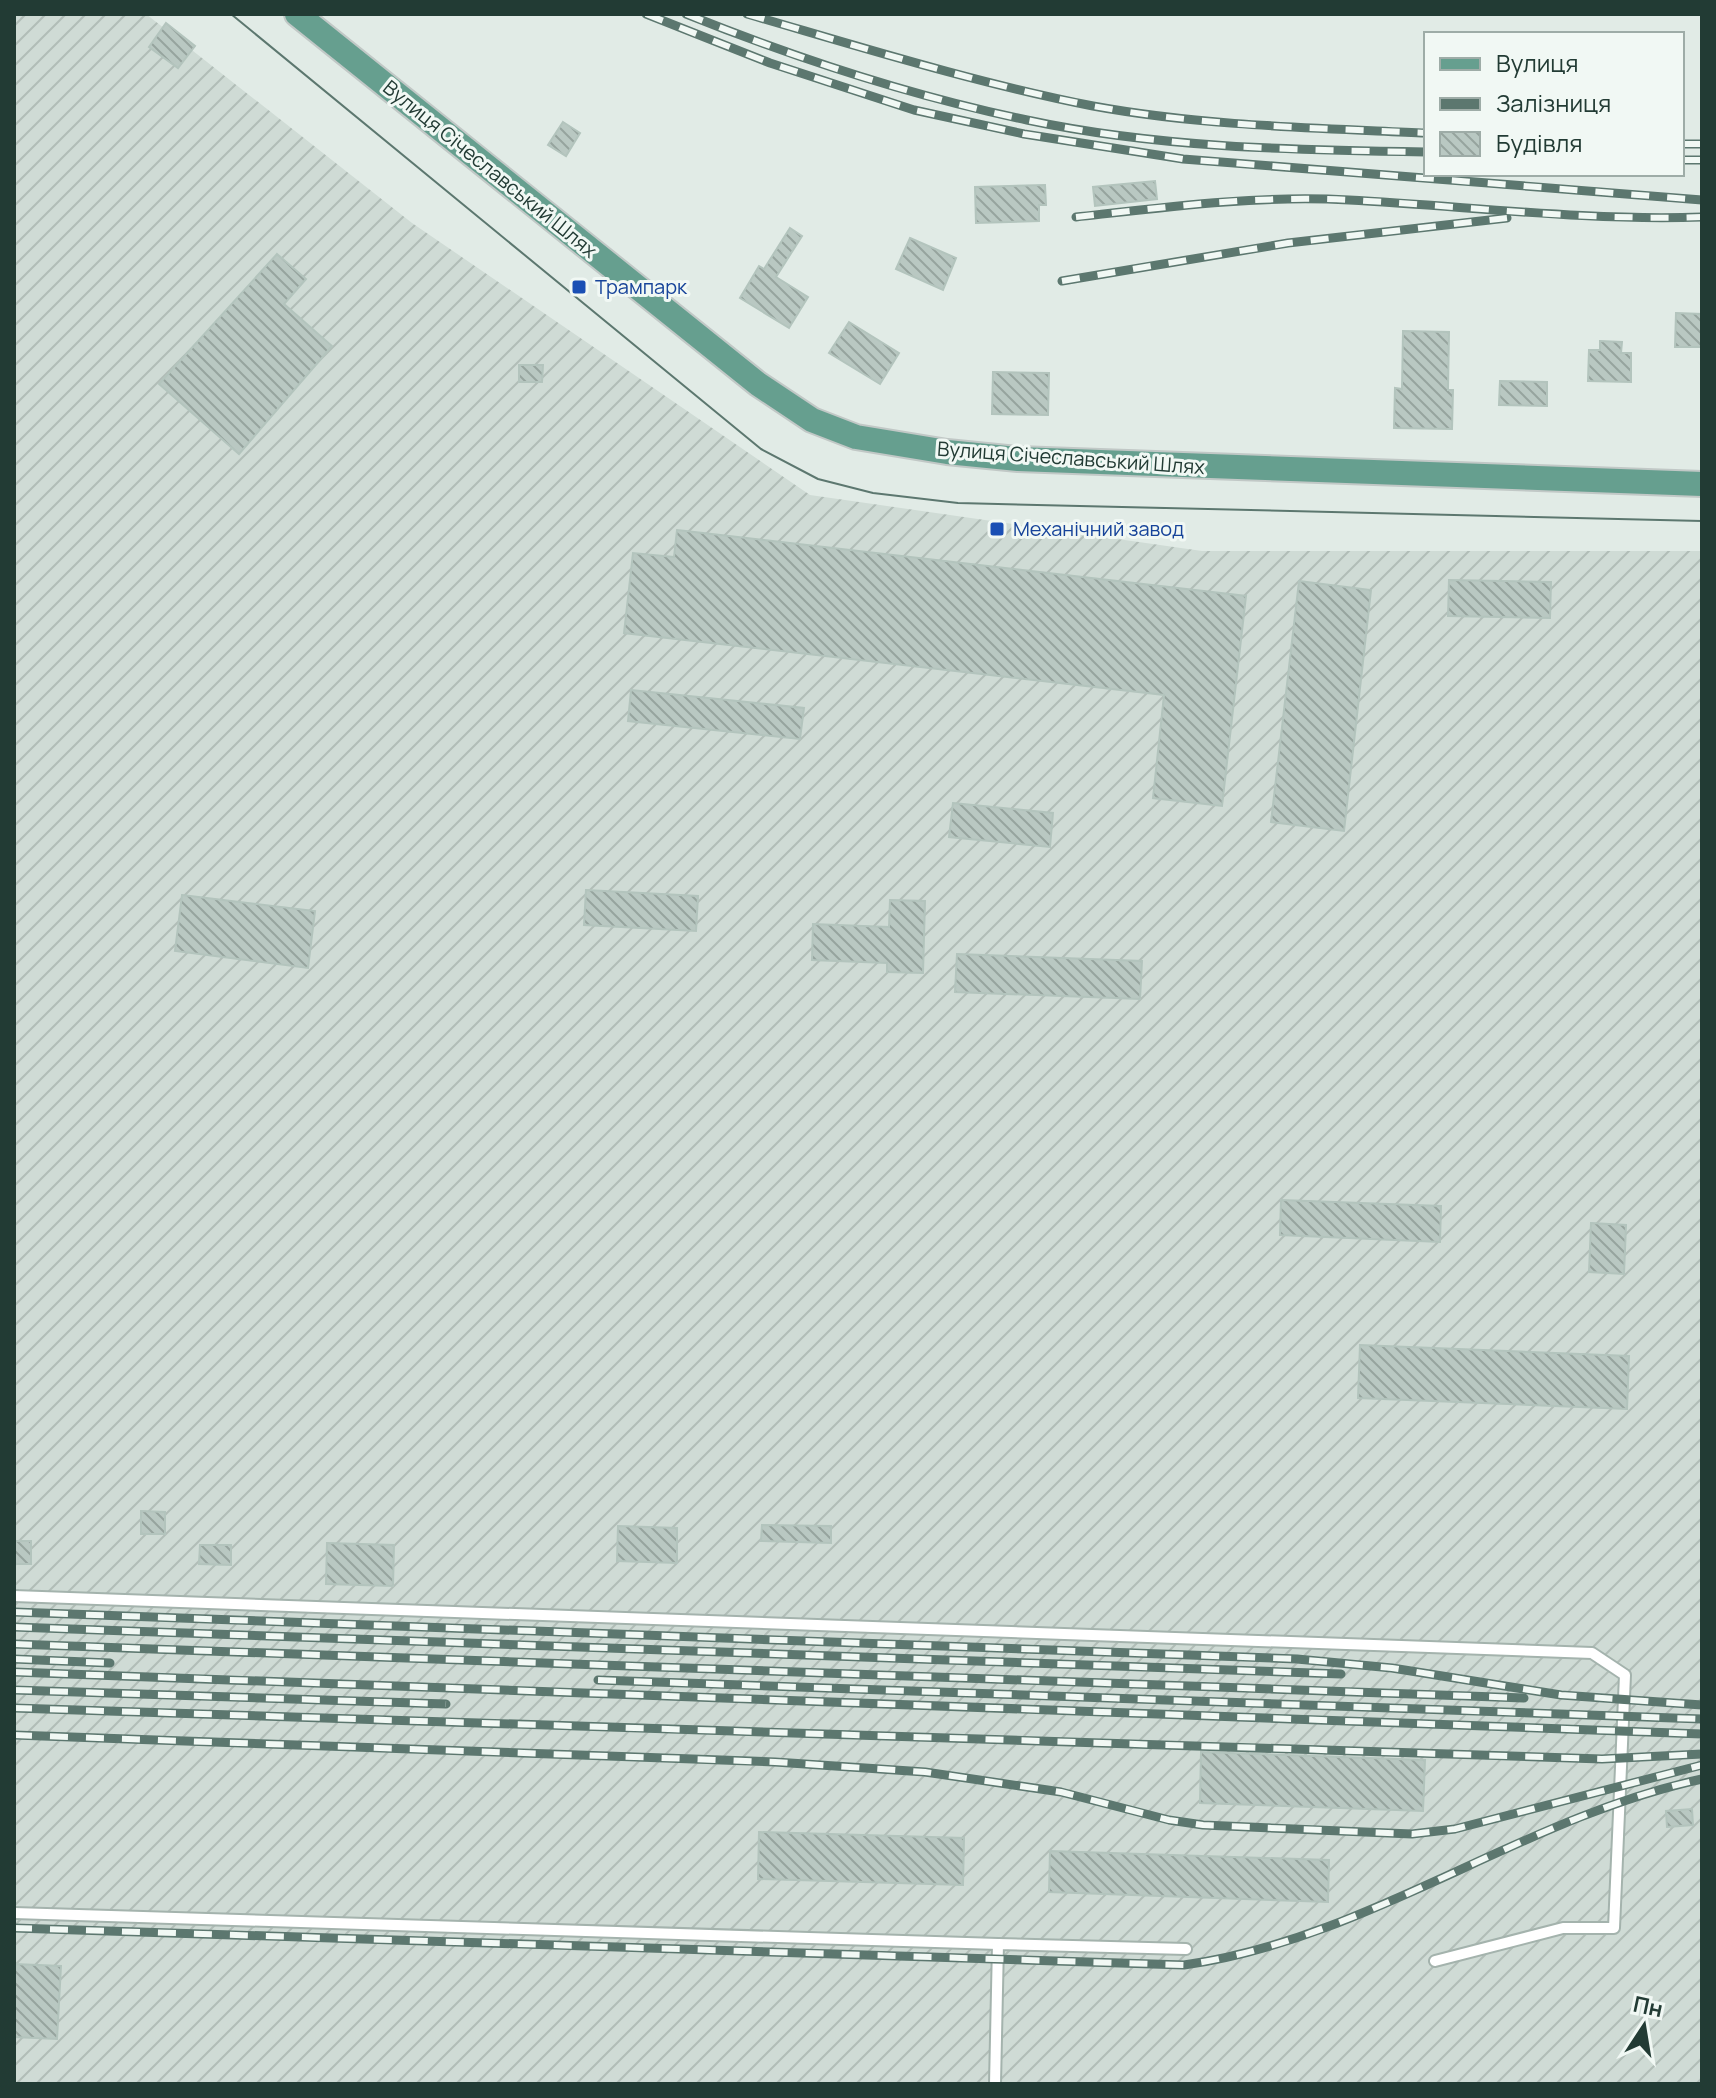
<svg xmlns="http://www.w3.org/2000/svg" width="1716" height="2098" viewBox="0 0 1716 2098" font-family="Manrope,sans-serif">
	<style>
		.industrial { fill: url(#industrial-furrows) }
		.building { fill: url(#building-back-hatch); stroke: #b3c4bd; stroke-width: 2 }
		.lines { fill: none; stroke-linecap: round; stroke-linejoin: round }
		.lane-casing { stroke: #a4b3ad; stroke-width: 14 }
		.primary-casing { stroke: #c1c8c6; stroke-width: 28 }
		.lane { stroke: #fff; stroke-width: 10 }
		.primary { stroke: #669f8f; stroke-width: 24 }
		.tram { stroke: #5c776f; stroke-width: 2 }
		.rail-casing { stroke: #5c776f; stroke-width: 9 }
		.rail { stroke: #f1f8f4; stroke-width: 6; stroke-dasharray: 18; stroke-linecap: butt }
		.transit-dot { fill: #1a4fb4; stroke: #f1f8f4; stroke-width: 3 }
		.labels { text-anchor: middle; stroke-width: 6; stroke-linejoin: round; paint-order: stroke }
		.street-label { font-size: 20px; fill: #223b34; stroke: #f1f8f4 }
		.transit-label { font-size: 20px; fill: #164399; stroke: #f1f8f4; text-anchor: start }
	</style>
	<defs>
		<pattern id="industrial-furrows" width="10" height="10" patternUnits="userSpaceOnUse" patternTransform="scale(2)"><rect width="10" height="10" fill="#cfdbd5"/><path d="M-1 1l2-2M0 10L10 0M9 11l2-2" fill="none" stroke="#b1bdb7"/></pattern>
		<pattern id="building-back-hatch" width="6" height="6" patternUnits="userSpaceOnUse" patternTransform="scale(2)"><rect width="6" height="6" fill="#b9c8c2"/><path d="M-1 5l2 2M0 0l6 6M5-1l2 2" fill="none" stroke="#96a49e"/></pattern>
	</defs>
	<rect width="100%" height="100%" fill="#e1ebe6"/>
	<!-- industrial -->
	<path class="industrial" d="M 14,14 L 146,14 L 412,223 L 810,495 L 1202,551 L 1702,551 L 1702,2084 L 14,2084 Z"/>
	<!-- building -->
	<g class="building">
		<path d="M 166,23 L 195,46 L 178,68 L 149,47 Z"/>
		<path d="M 563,122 L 580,133 L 566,156 L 548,145 Z"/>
		<path d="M 1155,181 L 1157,199 L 1095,206 L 1093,187 Z"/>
		<path d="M 1045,185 L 1046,205 L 1039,205 L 1039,221 L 976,223 L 975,187 Z"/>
		<path d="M 790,228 L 802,236 L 776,277 L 808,297 L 789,328 L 740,298 L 759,266 L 764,269 Z"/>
		<path d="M 910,238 L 956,258 L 943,290 L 896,269 Z"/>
		<path d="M 277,254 L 306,279 L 284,304 L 332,346 L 239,454 L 159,384 Z"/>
		<path d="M 1676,313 L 1702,314 L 1702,347 L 1675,347 Z"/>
		<path d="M 849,322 L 899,353 L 880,384 L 829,353 Z"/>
		<path d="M 1403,331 L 1449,332 L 1448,390 L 1453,390 L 1452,429 L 1394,428 L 1395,388 L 1402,389 Z"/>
		<path d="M 1600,341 L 1622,342 L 1621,353 L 1631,353 L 1631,382 L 1588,381 L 1589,350 L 1600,350 Z"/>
		<path d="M 519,365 L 543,365 L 542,382 L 519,382 Z"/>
		<path d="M 993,372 L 1049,373 L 1048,415 L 992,414 Z"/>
		<path d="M 1500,381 L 1547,382 L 1547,406 L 1499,405 Z"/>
		<path d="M 677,530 L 1246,596 L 1222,806 L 1153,798 L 1164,695 L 624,633 L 633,553 L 674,557 Z"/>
		<path d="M 1449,580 L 1551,582 L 1550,618 L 1448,616 Z"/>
		<path d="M 1299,581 L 1371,590 L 1344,831 L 1271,822 Z"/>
		<path d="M 631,690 L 804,708 L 800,739 L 628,721 Z"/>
		<path d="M 953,803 L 1053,813 L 1050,847 L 949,837 Z"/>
		<path d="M 586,890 L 698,896 L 696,931 L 584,925 Z"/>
		<path d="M 182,895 L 315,911 L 308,968 L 175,951 Z"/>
		<path d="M 890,900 L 925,901 L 923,973 L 887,972 L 887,963 L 812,960 L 813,924 L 889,927 Z"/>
		<path d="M 957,954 L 1142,961 L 1140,999 L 955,992 Z"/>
		<path d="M 1281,1200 L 1441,1206 L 1440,1242 L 1280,1235 Z"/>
		<path d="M 1591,1223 L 1626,1225 L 1624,1274 L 1589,1272 Z"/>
		<path d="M 1360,1345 L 1629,1356 L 1627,1409 L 1358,1398 Z"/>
		<path d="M 141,1511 L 165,1512 L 165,1534 L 141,1534 Z"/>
		<path d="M 762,1525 L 831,1526 L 831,1543 L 761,1541 Z"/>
		<path d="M 618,1526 L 677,1528 L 677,1563 L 617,1561 Z"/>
		<rect x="14" y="1541" width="17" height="23"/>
		<path d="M 327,1543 L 394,1545 L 393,1586 L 326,1584 Z"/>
		<path d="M 200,1545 L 231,1545 L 231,1565 L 199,1564 Z"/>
		<path d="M 1201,1752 L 1425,1760 L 1423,1811 L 1200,1803 Z"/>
		<path d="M 1692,1809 L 1693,1825 L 1667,1827 L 1666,1811 Z"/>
		<path d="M 759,1832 L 964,1838 L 963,1885 L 758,1879 Z"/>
		<path d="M 1050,1851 L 1329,1860 L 1328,1902 L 1049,1892 Z"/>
		<path d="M 14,1964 L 61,1966 L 57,2039 L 14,2037 Z"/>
	</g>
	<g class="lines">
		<!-- lane casing -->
		<g class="lane-casing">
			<g id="lane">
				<path d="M 14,1596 L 1592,1653 L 1625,1675 L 1614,1928 L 1563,1928 L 1435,1961"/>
				<path d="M 14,1913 L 998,1944"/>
				<path d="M 995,2084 L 998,1944 L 1186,1949"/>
			</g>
		</g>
		<!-- primary casing -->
		<g class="primary-casing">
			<path id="primary" d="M 297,14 L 758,384 L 812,420 L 856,437 L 947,452 L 1018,459 L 1702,484"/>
		</g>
		<!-- lane -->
		<use href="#lane" class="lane"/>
		<!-- primary -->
		<use href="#primary" class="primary"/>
		<!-- tram -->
		<path class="tram" d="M 231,14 L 761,449 L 818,479 L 873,493 L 958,503 L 1702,521"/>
		<!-- rail casing -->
		<g class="rail-casing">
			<g id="rail">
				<path d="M 646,14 L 770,63 L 914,110 L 1024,134 L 1183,159 L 1702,200"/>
				<path d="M 686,14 C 796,58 911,96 1027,120 C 1158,148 1293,150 1426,152"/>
				<path d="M 747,14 C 861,47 976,83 1093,106 C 1202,126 1316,128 1426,133"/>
				<path d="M 1682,144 L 1702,144"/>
				<path d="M 1682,160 L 1702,160"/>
				<path d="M 1076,217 C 1166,207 1258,195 1349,200 C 1467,206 1584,221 1702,217"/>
				<path d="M 1062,281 L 1288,243 L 1507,218"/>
				<path d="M 14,1612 L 1297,1659 L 1392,1668 L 1561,1695 L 1702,1705"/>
				<path d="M 14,1627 L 1341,1674"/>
				<path d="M 14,1644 L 1524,1698"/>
				<path d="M 14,1659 L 110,1663"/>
				<path d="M 14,1672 L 1702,1734"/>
				<path d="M 598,1680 L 1702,1719"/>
				<path d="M 14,1690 L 446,1704"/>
				<path d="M 14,1708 L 1602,1759 L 1702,1754"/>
				<path d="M 14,1735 L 775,1762 L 925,1772 L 1061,1792 L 1169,1820 L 1203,1825 L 1412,1834 L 1455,1829 L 1702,1765"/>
				<path d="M 14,1928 L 1184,1965 C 1369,1939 1521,1818 1702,1779"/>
			</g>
		</g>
		<!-- rail -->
		<use href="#rail" class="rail"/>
	</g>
	<!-- markers -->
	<g class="transit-dot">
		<rect x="571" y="279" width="16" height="16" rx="4"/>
		<rect x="989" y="521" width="16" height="16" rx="4"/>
	</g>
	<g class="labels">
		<!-- street labels -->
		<g class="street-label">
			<text transform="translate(490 169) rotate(39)" y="7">Вулиця Січеславський Шлях</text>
			<text transform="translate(1071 458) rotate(4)" y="7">Вулиця Січеславський Шлях</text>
		</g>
		<!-- transit labels -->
		<g class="transit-label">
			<text x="595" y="294">Трампарк</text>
			<text x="1013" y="536">Механічний завод</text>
		</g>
	</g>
	<!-- border -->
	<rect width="1716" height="2098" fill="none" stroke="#223b34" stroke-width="32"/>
	<!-- legend -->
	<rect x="1424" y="32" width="260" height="144" fill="#f1f8f4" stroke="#9eaca7" stroke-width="2"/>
	<rect x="1440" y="58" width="40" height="12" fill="#669f8f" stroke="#9eaca7" stroke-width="2"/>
	<text x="1496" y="72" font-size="24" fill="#223b34">Вулиця</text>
	<rect x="1440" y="98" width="40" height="12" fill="#5c776f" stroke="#9eaca7" stroke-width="2"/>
	<text x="1496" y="112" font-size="24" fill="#223b34">Залізниця</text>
	<rect x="1440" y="132" width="40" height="24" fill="url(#building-back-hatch)" stroke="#9eaca7" stroke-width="2"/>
	<text x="1496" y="152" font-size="24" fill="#223b34">Будівля</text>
	<!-- north arrow -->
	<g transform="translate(1644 2026) rotate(12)" stroke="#f1f8f4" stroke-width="6" paint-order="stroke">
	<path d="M0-6L14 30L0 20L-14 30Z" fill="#223b34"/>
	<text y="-12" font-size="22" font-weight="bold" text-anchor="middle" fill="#223b34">Пн</text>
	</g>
</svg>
